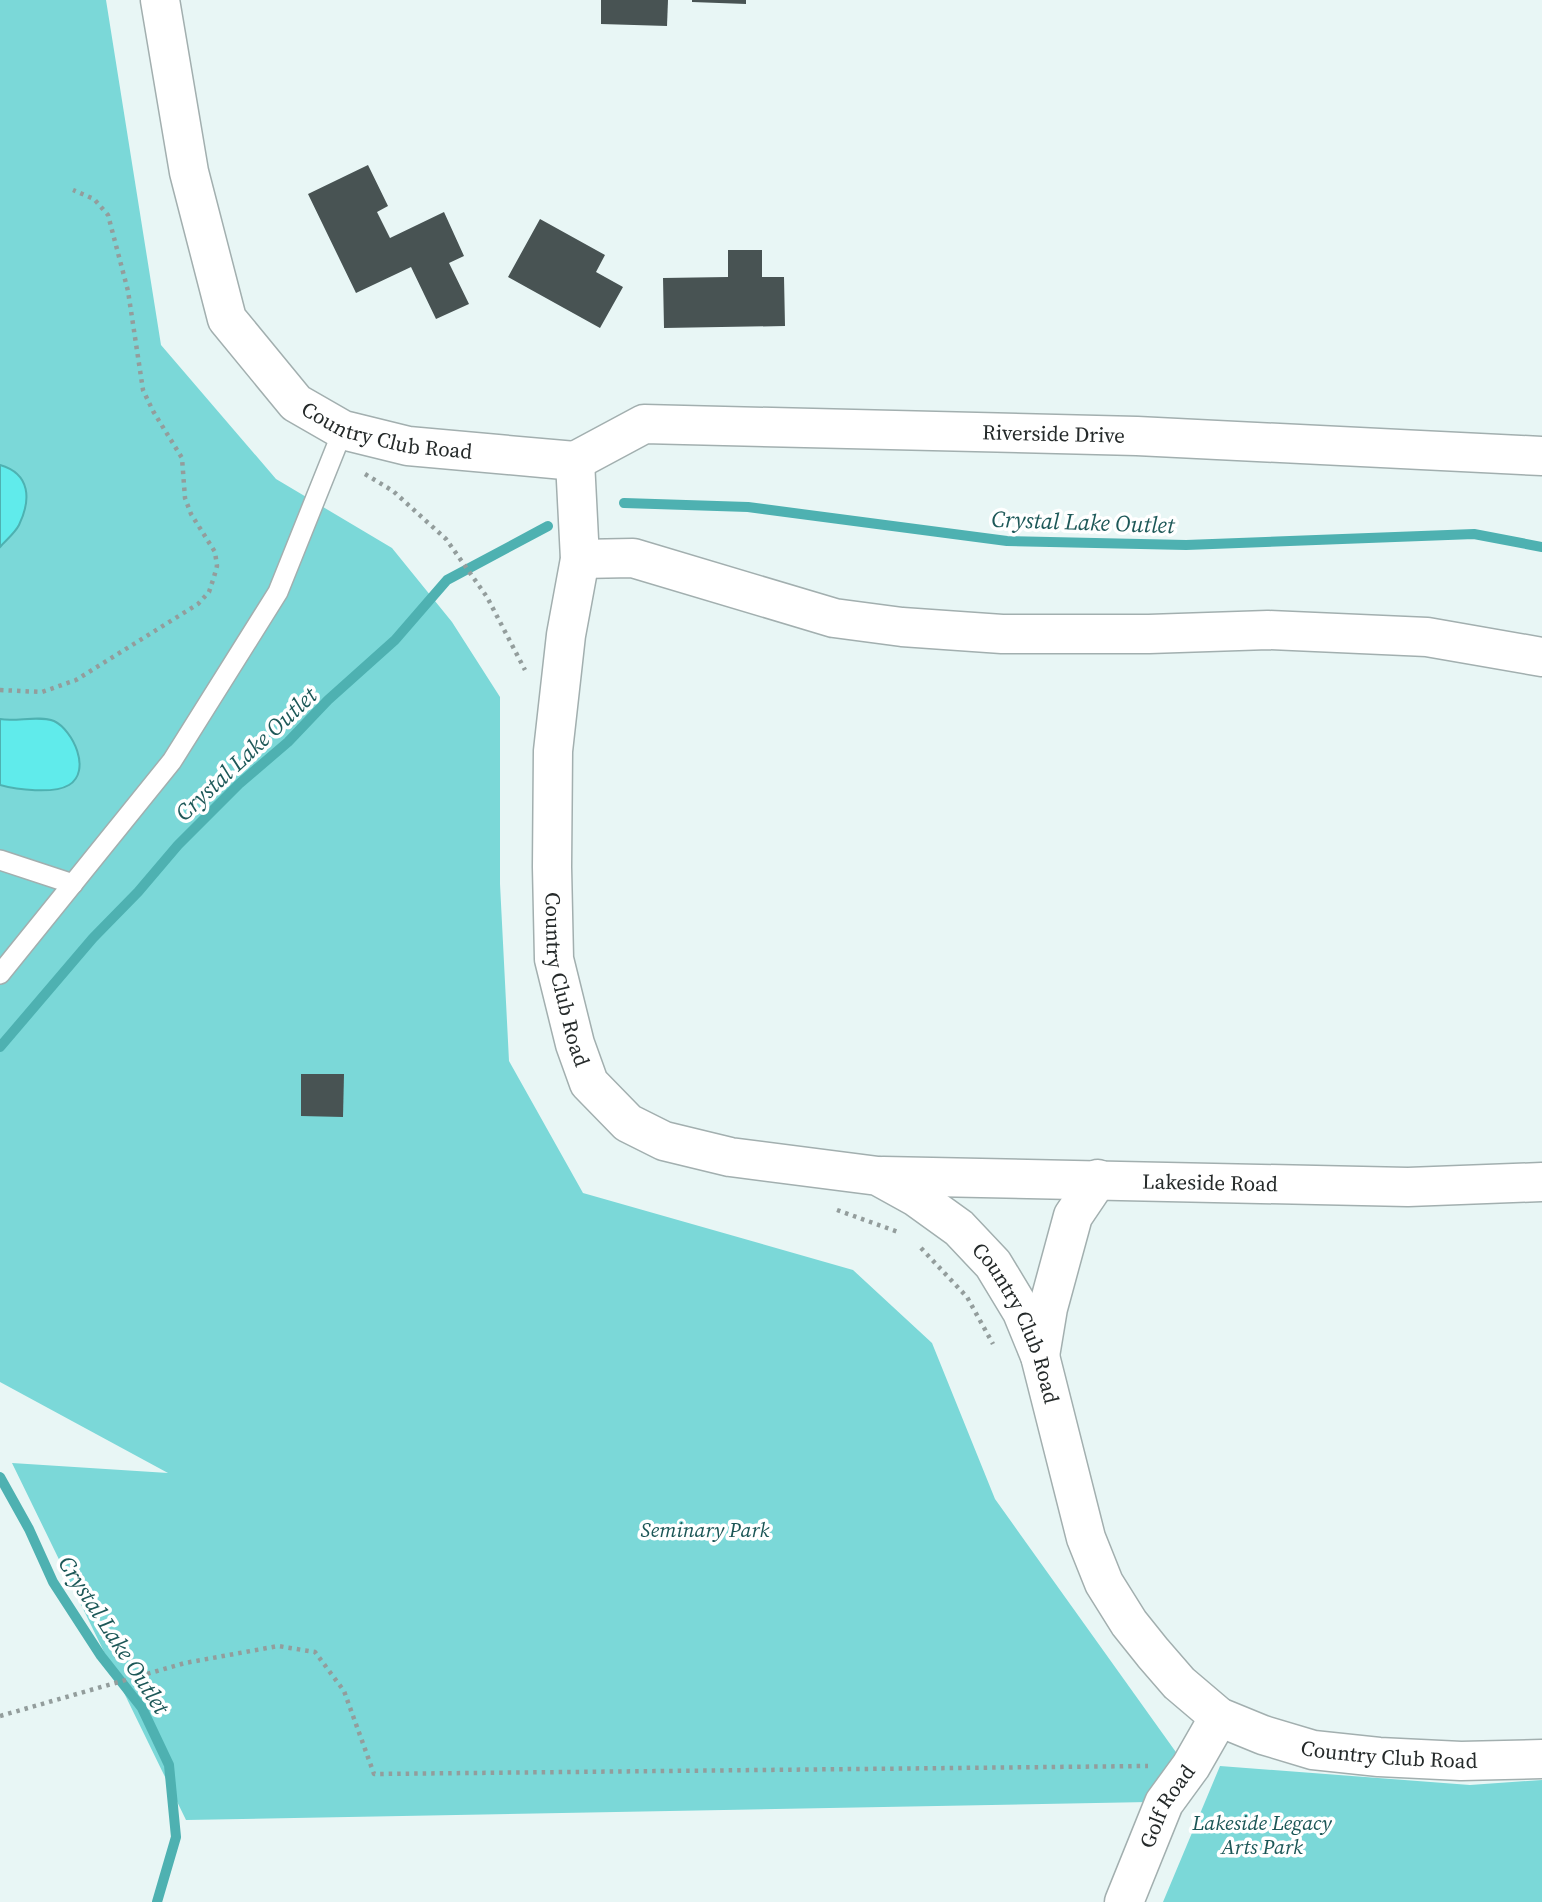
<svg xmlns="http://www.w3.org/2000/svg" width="1542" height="1902" viewBox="0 0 1542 1902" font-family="'Source Serif 4',serif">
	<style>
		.green { fill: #7bd8d8 }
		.water { fill: #60ebeb; stroke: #4eb1b1; stroke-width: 2 }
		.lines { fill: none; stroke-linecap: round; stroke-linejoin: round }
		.stream { stroke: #4eb1b1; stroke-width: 10 }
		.building { fill: #485353 }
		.lane-casing { stroke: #a2afaf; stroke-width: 22 }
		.street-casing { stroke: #a2afaf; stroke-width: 41 }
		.path { stroke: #939d9c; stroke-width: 4.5; stroke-dasharray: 3.5 5; stroke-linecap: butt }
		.lane { stroke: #fff; stroke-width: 19 }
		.street { stroke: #fff; stroke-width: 38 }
		.labels { text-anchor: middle; stroke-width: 7; stroke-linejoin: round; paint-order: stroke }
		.street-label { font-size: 21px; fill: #252a2a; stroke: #fff }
		.park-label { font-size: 21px; font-style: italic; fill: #1b5656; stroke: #fff }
		.water-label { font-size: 23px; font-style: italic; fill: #1d5858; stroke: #fff }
	</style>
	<rect width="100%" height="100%" fill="#e8f6f5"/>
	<!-- green -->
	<g class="green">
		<path d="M 0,0 L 106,0 L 161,345 L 276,479 L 392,548 L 452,622 L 500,697 L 500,884 L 509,1061 L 583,1193 L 853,1270 L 932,1343 L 995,1499 L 1178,1755 L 1149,1802 L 186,1820 L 12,1463 L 168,1473 L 0,1382 Z"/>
		<path d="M 1220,1766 L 1470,1785 L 1542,1780 L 1542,1902 L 1163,1902 Z"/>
	</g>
	<!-- water -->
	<g class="water">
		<path d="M 0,465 C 31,474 31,500 19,525 C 15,533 6,540 0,547 Z"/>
		<path d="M 0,719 C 16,722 39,715 54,721 C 73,730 92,771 69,785 C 54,794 17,790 0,785 Z"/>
	</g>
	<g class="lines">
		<!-- stream -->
		<g class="stream">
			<path d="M 624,503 L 748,507 L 1007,541 L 1186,545 L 1474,534 L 1542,547"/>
			<path d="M 0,1047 L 93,938 L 138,892 L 178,845 L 239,784 L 288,742 L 328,700 L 395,640 L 447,580 L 548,526"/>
			<path d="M 0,1477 L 29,1529 L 53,1582 L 101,1656 L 142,1708 L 169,1765 L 176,1837 L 157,1902"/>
		</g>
	</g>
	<!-- building -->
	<g class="building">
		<path d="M 601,0 L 668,0 L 667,26 L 601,24 Z"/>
		<path d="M 692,0 L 746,0 L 746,4 L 692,2 Z"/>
		<path d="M 368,165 L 388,206 L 377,212 L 390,238 L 444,212 L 464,256 L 449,263 L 469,304 L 436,319 L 411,267 L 356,293 L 308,194 Z"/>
		<path d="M 540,219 L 605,255 L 596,272 L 623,287 L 600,328 L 508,277 Z"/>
		<path d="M 728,250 L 762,250 L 762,277 L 784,277 L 785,326 L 664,328 L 663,278 L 728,277 Z"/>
		<path d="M 301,1074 L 344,1074 L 343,1117 L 301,1116 Z"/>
	</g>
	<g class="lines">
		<!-- lane casing -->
		<g class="lane-casing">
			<g id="lane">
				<path d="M 0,860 L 73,884"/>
				<path d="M 0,974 L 172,761 L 278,592 L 343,430"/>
			</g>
		</g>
		<!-- street casing -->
		<g class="street-casing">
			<g id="street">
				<path id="s1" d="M 160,0 L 189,172 L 227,319 L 296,403 L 343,430 L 408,446 L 575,461"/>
				<path id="s2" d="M 575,461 L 580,559 L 566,635 L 553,751 L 552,867 L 554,959 L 575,1044 L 589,1083 L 628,1123 L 664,1141 L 730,1157 L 878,1176 L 916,1197 L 959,1228 L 993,1264 L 1022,1312 L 1040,1356 L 1086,1538 L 1104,1583 L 1129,1623 L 1153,1653 L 1179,1683 L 1219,1717 L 1263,1735 L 1313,1750 L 1379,1757 L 1461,1761 L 1542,1759"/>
				<path id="s3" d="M 575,461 L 644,424 L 1137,436 L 1542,456"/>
				<path d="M 580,559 L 633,558 L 834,618 L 902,627 L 1002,634 L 1149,634 L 1268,630 L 1427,637 L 1542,657"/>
				<path id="s4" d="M 883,1176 L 1408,1187 L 1542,1182"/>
				<path d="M 1040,1356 L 1048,1308 L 1073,1216 L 1098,1179"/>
				<path id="s5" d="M 1124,1902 L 1164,1803 L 1191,1766 L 1219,1717"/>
			</g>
		</g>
		<!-- path -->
		<g class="path">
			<path d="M 365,474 L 393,491 L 446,539 L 487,597 L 525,670"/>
			<path d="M 0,690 L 42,692 L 76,680 L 198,604 L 209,592 L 214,577 L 217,566 L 215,552 L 191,514 L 185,498 L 182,458 L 153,411 L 143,390 L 128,291 L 108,215 L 94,199 L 73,190"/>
			<path d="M 837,1210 L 901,1233"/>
			<path d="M 921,1248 L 967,1297 L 993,1344"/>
			<path d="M 0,1716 L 185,1663 L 278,1646 L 315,1652 L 344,1691 L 374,1774 L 1148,1766"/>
		</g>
		<!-- lane -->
		<use href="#lane" class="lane"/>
		<!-- street -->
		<use href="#street" class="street"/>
	</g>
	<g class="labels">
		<!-- street labels -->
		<g class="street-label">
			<text dy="7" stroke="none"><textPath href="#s1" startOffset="532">Country Club Road</textPath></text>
			<text dy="7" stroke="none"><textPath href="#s3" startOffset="488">Riverside Drive</textPath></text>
			<text dy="7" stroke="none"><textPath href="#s2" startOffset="522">Country Club Road</textPath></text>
			<text dy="7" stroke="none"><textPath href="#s4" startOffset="327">Lakeside Road</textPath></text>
			<text dy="7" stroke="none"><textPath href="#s2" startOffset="1152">Country Club Road</textPath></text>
			<text dy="7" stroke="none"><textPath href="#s2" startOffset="1782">Country Club Road</textPath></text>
			<text dy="7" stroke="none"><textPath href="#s5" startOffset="105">Golf Road</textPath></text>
		</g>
		<!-- park labels -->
		<g class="park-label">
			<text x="705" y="1537">Seminary Park</text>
			<text x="1262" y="1830">Lakeside Legacy<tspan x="1262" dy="24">Arts Park</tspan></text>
		</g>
		<!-- water labels -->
		<g class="water-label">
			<text transform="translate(1083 522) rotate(2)" y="8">Crystal Lake Outlet</text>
			<text transform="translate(246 754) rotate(-43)" y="8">Crystal Lake Outlet</text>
			<text transform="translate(114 1635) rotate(57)" y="8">Crystal Lake Outlet</text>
		</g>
	</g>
</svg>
